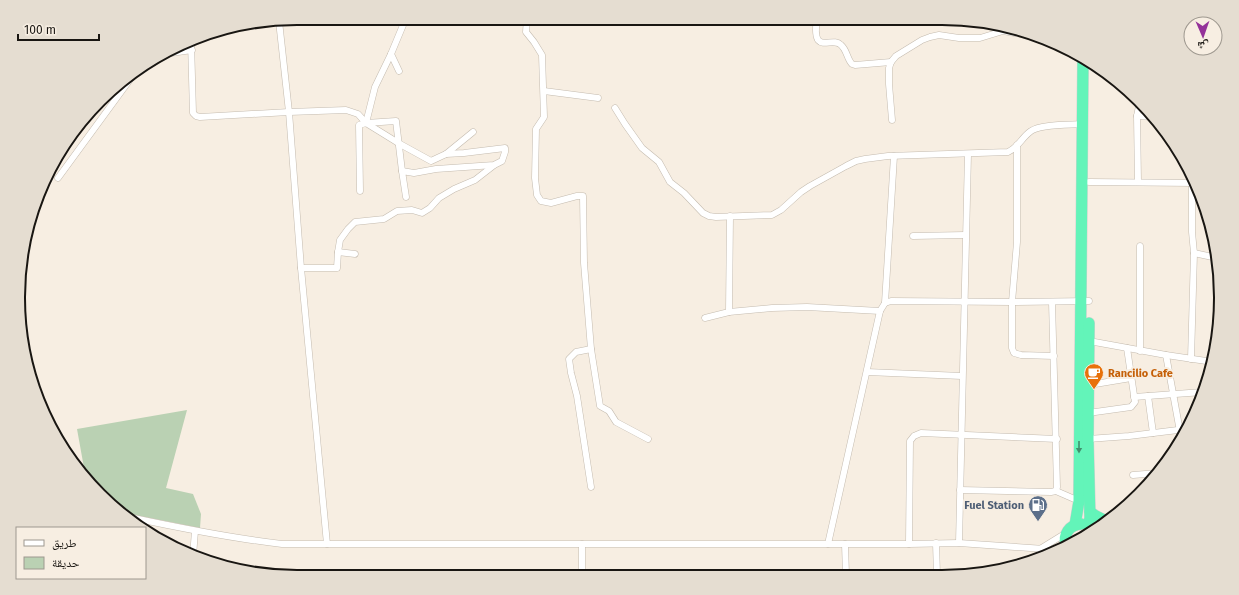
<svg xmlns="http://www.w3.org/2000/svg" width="1239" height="595" viewBox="0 0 1239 595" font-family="'Fira Sans','Noto Naskh Arabic',sans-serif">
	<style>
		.green { fill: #bad1b3 }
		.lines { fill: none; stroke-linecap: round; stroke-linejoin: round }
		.street-casing { stroke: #c4bbaf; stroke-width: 7 }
		.secondary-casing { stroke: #c4bbaf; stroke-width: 10 }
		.highway-casing { stroke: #d1d0d0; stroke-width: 12 }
		.street { stroke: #fff; stroke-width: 6 }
		.secondary { stroke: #fff; stroke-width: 9 }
		.highway { stroke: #63f4b9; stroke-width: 11 }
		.oneway { fill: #42906e }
		.labels { text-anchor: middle; stroke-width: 4; stroke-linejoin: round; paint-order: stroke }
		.food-label { font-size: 11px; font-weight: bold; fill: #c56008; stroke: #f7eee2; text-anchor: start }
		.service-label { font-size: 11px; font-weight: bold; fill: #4e5e75; stroke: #f7eee2; text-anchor: end }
		.rim { fill: none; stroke: #191612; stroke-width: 2 }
	</style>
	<rect width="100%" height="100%" fill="#f7eee2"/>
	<!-- green -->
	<path class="green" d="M 187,410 L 166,488 L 193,494 L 201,514 L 200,528 L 120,512 L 113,507 L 86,479 L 77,429 Z"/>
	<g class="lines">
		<!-- street casing -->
		<g class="street-casing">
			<g id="street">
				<path d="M 527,18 L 526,32 L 534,42 L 542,55 L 544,117 L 536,129 L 535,178 L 537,195 L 541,201 L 551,203 L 577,196 L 583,196 L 584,263 L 591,349 L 600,406 L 609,411 L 616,422 L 648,439"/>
				<path d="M 817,18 C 811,58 832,35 841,45 C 847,50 847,59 852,64 L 855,65 L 891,62"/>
				<path d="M 279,21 L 289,112 L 301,268 L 327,544"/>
				<path d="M 191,42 L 193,113 L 196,116 L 200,117 L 289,112 L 346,110 L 358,114 L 366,123"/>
				<path d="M 171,53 L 192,50"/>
				<path d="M 391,54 L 375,87 L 366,123 L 400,144 L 431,161 L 446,154 L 464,153 L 505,148 L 505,152 L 502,161 L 494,165 L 436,169 L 414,173 L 402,171 L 406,197"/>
				<path d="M 399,71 L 391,54 L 406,18"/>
				<path d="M 544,91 L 598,98"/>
				<path d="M 615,108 L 625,124 L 642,148 L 659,162 L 670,182 L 684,193 L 703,213 L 709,216 L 716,217 L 772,215 L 781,210 L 801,192 L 810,186 L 846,166 L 856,161 L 865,159 L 888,156 L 1008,152 C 1018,148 1022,137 1031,131 C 1040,124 1070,125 1083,124"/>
				<path d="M 1137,116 L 1154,117"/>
				<path d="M 892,120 L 889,84 L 889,68 L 891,62 L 896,56 L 922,40 L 930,37 L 939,35 L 959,38 L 980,38 L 1003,31 L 1049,39"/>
				<path d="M 1017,145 L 1017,242 L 1012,302 L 1012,348 L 1014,353 L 1021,355 L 1054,356"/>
				<path d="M 446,154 L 473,132"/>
				<path d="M 58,178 L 137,70"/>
				<path d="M 1089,182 L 1194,183"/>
				<path d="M 1138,182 L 1137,116 L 1140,101"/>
				<path d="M 360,191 L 359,125 L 366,123 L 396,121 L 402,171"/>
				<path d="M 913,236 L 965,235"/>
				<path d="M 338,252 L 340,240 L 348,229 L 355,222 L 384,219 L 397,211 L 412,210 L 422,213 L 430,208 L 439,198 L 454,189 L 475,180 L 493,166"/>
				<path d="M 1194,253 L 1217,258"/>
				<path d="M 301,268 L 337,268 L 338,252 L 355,254"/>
				<path d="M 1052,302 L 1057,487 L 1056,491"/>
				<path d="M 885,303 L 891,301 L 1012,302 L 1089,301"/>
				<path d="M 729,312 L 730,216"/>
				<path d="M 705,318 L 729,312 L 772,308 L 807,307 L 880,311"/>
				<path d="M 1089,341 L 1166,355 L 1213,362"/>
				<path d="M 591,349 L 576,352 L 569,359 L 571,373 L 577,396 L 591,487"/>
				<path d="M 1140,351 L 1140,246"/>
				<path d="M 1166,355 L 1181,437"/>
				<path d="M 1191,359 L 1194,253 L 1192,232 L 1192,176"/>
				<path d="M 867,372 L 962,376"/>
				<path d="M 1089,385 L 1131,378"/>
				<path d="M 1148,396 L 1153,433"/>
				<path d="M 1134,397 L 1203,392"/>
				<path d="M 1088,413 L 1131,407 L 1135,402 L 1127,348"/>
				<path d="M 1088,439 L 1129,436 L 1186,429"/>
				<path d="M 1133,475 L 1158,473"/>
				<path d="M 960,490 L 1051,492 L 1056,491 L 1079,501"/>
				<path d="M 129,517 C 180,528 230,538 282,544 L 909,544 L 959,543 L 1059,550"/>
				<path d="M 936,543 L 937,575"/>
				<path d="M 959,543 L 968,154"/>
				<path d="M 828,544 L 880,311 L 885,303 L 894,156"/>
				<path d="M 845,544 L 846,575"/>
				<path d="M 909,544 L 910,441 L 914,436 L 921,433 L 1057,439"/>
				<path d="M 1040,549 L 1066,533"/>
				<path d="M 1040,549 L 1041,558"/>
				<path d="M 193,556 L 195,531"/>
				<path d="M 582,576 L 582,544"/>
			</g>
		</g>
		<!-- secondary casing -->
		<g class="secondary-casing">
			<path id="secondary" d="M 1090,528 L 1100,526"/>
		</g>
		<!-- highway casing -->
		<g class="highway-casing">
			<g id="highway">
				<path d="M 1090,512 L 1096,516 L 1108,522"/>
				<path d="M 1075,525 L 1079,501 L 1083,58"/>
				<path d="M 1088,526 L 1090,518 L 1088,439 L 1089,323"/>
				<path d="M 1066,546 C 1063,534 1069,525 1081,524"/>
			</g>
		</g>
		<!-- street -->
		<use href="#street" class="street"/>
		<!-- secondary -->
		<use href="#secondary" class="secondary"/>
		<!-- highway -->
		<use href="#highway" class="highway"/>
	</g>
	<!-- one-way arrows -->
	<defs><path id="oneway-solid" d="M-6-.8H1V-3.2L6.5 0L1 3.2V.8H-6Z"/></defs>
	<use class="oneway" href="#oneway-solid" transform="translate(1079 447) rotate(90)"/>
	<!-- icons -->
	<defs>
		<g id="cafe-pin" transform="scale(1)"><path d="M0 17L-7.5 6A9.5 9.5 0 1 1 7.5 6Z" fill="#e8710a" stroke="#f7eee2"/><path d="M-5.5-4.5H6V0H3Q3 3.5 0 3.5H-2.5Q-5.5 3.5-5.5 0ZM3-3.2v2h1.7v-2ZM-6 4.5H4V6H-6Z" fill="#fff"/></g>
		<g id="fuel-pin" transform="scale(1)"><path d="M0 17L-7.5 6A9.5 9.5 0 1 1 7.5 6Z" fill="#5c6f8a" stroke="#f7eee2"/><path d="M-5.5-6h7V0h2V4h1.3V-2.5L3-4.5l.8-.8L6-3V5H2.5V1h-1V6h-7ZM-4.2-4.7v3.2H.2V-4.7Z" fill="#fff"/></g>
	</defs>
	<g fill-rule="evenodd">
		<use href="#cafe-pin" x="1094" y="373"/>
		<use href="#fuel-pin" x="1038" y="505"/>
	</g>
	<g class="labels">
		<!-- food labels -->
		<g class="food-label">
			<text x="1108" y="377">Rancilio Cafe</text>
		</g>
		<!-- service labels -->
		<g class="service-label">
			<text x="1024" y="509">Fuel Station</text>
		</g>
	</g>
	<!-- crop -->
	<path d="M0 0H1239V595H0ZM297 25H942A272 272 0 0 1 1214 297V298A272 272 0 0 1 942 570H297A272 272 0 0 1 25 298V297A272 272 0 0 1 297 25Z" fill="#e5ddd1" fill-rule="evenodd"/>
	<path class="rim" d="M297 25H942A272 272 0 0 1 1214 297V298A272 272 0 0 1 942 570H297A272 272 0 0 1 25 298V297A272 272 0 0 1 297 25Z"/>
	<!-- legend -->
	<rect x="16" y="527" width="130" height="52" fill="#f7eee2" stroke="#9e988f"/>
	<rect x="24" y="540" width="20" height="6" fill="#ffffff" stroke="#9e988f"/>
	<text x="52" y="547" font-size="12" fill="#191612">طريق</text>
	<rect x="24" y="557" width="20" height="12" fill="#bad1b3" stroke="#9e988f"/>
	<text x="52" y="567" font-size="12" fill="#191612">حديقة</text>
	<!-- north arrow -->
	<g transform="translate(1203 36) rotate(178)"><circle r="19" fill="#f7eee2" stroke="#9e988f"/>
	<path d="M0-3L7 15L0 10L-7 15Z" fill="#943299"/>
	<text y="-6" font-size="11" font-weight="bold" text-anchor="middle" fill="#191612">ش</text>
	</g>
	<!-- scale -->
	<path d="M18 34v6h81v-6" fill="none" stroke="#191612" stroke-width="2"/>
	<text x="24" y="34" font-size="12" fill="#191612" stroke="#f7eee2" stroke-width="3" paint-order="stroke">100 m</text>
</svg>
